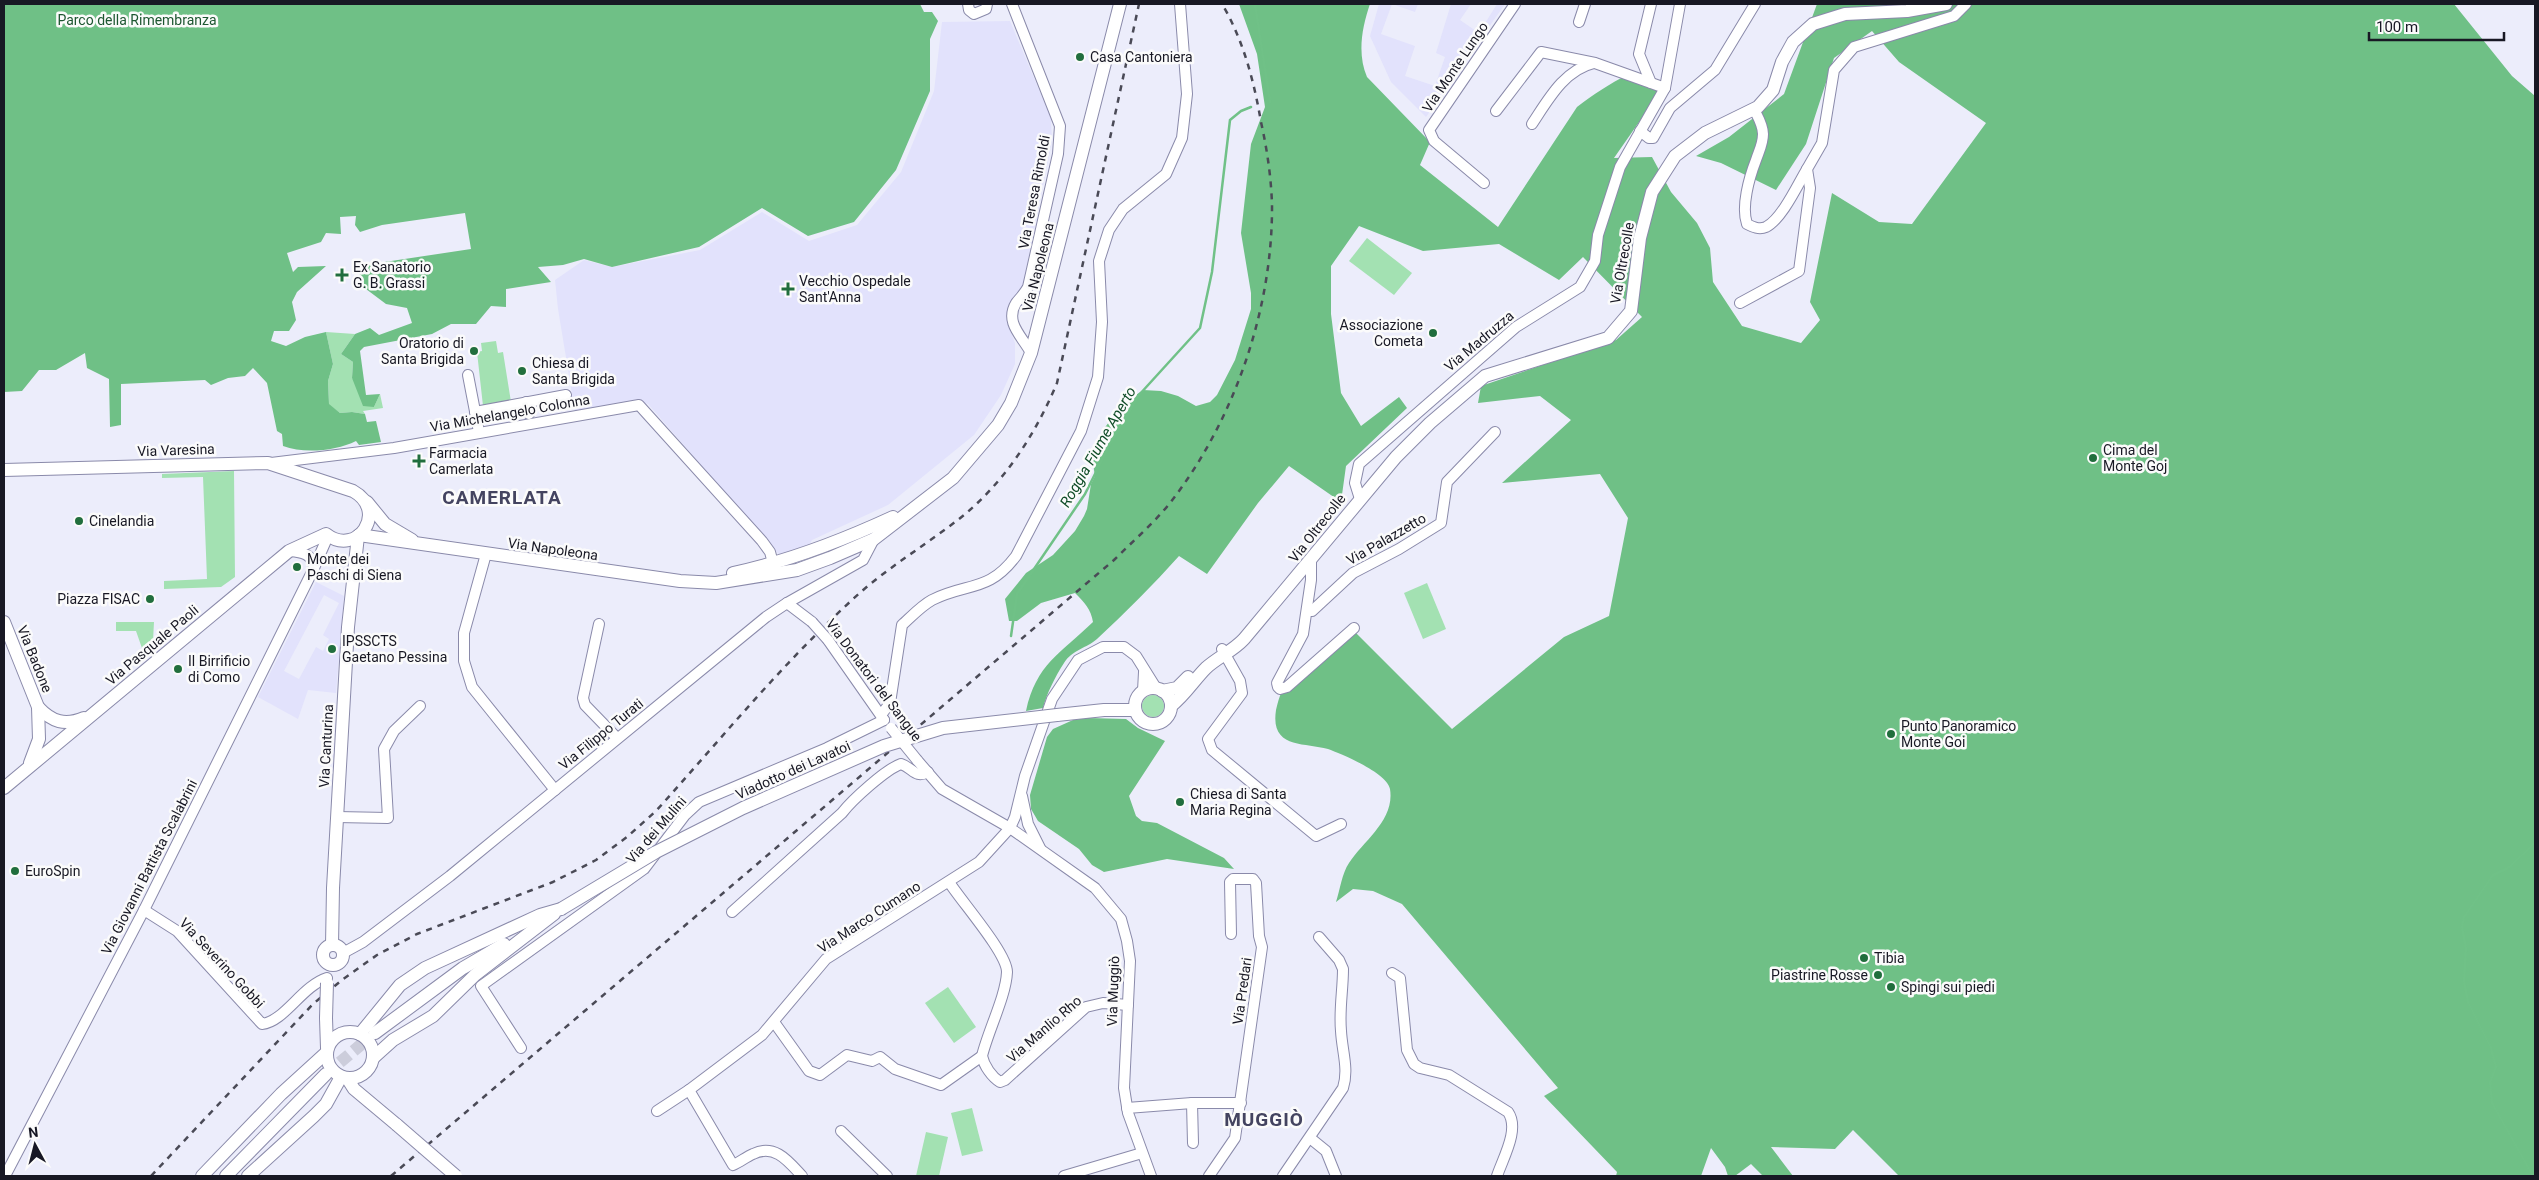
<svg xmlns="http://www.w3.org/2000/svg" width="2539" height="1180" viewBox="0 0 2539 1180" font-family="Roboto,sans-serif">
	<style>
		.built { fill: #e2e2fc; fill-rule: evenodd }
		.green { fill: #a3e1b2 }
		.forest { fill: #6fc086 }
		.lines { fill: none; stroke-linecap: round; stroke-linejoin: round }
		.stream { stroke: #70c187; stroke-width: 2.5 }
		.major-tunnel { stroke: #cccddb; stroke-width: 12; stroke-dasharray: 12 6; stroke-linecap: butt }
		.minor-casing { stroke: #8a8aaa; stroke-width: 12 }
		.major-casing { stroke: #8a8aaa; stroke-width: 14 }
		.minor { stroke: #fff; stroke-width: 10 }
		.major { stroke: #fff; stroke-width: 12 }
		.rail { stroke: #4a4a56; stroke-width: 2.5; stroke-dasharray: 6 6; stroke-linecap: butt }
		.minor-bridge-casing { stroke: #8a8aaa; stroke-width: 12; stroke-linecap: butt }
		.major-bridge-casing { stroke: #8a8aaa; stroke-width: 14; stroke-linecap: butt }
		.minor-bridge { stroke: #fff; stroke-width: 10 }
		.major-bridge { stroke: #fff; stroke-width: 12 }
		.poi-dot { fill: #216e3d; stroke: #fbfbfb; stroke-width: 2 }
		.labels { text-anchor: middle; stroke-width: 5; stroke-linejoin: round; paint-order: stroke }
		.park-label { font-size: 14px; fill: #1d5731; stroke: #fbfbfb }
		.poi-label { font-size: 14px; fill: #181824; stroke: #fbfbfb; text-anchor: start }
		.street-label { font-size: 14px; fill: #181824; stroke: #fbfbfb }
		.water-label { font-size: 15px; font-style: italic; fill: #114d28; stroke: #fbfbfb }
		.district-label { font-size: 19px; font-weight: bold; letter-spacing: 1px; fill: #444460; stroke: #fbfbfb }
	</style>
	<rect width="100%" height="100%" fill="#ecedfb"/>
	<!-- built -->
	<g class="built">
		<path d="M 1379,4 L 1418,4 L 1415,12 L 1392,4 L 1381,34 L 1415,46 L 1405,76 L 1435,86 L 1445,57 L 1436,53 L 1451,4 L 1471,4 L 1460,20 L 1479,33 L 1497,4 L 1505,4 L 1426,117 L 1391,82 L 1370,36 Z"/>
		<path d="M 1010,21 L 1051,118 L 1052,141 L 1023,286 L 1009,305 L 1007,314 L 1007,322 L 1015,343 L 1015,364 L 1001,395 L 974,435 L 888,505 L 812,540 L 807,549 L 780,556 L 648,404 L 640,402 L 575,412 L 558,309 L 555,280 L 584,260 L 612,267 L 700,250 L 762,212 L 809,241 L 857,225 L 901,172 L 934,91 L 942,22 Z"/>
		<path d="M 316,582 L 344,596 L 336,693 L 308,690 L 298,719 L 258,697 ZM 324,595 L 339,603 L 323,635 L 329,639 L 323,651 L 316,647 L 299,679 L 284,671 Z"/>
	</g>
	<!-- green -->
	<g class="green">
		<path d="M 1367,238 L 1412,273 L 1394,295 L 1349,261 Z"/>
		<path d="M 326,332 L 355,334 L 341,354 L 353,362 L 352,378 L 374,407 L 380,394 L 383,408 L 363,411 L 365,414 L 352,412 L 340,413 L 329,405 L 328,381 L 333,364 Z"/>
		<path d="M 496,341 L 498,353 L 503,352 L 511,402 L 483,406 L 477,352 L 482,351 L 481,343 Z"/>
		<path d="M 234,471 L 235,577 L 221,587 L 164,589 L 164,581 L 207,579 L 203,477 L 162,478 L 162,474 Z"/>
		<path d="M 1427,583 L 1446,629 L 1423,639 L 1404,593 Z"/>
		<path d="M 116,622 L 154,622 L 153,641 L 156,646 L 150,651 L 147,648 L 143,651 L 136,631 L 116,631 Z"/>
		<circle cx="1153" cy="706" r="11"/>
		<path d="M 948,987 L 976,1027 L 954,1043 L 925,1003 Z"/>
		<path d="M 972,1108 L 983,1151 L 962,1156 L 951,1113 Z"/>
		<path d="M 926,1132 L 948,1137 L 939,1176 L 916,1176 Z"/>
	</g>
	<!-- forest -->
	<g class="forest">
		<path d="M 4,4 L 920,4 L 924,12 L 932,12 L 938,21 L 930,39 L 930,91 L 896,170 L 854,222 L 808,236 L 762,208 L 699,247 L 612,267 L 584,259 L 563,265 L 538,267 L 551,282 L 506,289 L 506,307 L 491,306 L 476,324 L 451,324 L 432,334 L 364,347 L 360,351 L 366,395 L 380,394 L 374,407 L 363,406 L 352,378 L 353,362 L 341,354 L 355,334 L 370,328 L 379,335 L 412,323 L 407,308 L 386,304 L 362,286 L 358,266 L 471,249 L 465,213 L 382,225 L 360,232 L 355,225 L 356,216 L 340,217 L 341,234 L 326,233 L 321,242 L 287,253 L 293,272 L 298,267 L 326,266 L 297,292 L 292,302 L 296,320 L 289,331 L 274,331 L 271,341 L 286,346 L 305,337 L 326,332 L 333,364 L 328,381 L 329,404 L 340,413 L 352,412 L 365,414 L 367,422 L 376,421 L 381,442 L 359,445 L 356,441 C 336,451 304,454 283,446 L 282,434 L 277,431 L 267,383 L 253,368 L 245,376 L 228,378 L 211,385 L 205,380 L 121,384 L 121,425 L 110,427 L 109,379 L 87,368 L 85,353 L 56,370 L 39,370 L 22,391 L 4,392 Z"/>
		<path d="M 1239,4 L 1370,4 C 1362,27 1357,54 1367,77 L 1430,142 L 1420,165 L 1498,227 L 1577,107 C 1594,94 1609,84 1629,74 L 1660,92 L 1614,158 L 1652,157 L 1671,192 L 1697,223 L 1710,248 L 1713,282 L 1742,326 L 1801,343 L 1820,320 L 1810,302 L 1832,193 L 1879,222 L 1912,224 L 1986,123 L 1899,62 L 1872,31 L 1834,58 L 1806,144 L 1776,190 L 1721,163 L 1696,156 L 1729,137 L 1784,94 L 1817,4 L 2454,4 L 2512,76 L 2535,96 L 2535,1176 L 1899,1176 L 1853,1130 L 1835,1149 L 1771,1147 L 1793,1176 L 1763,1176 L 1751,1164 L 1735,1176 L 1728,1176 L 1725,1167 L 1711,1148 L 1701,1176 L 1616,1176 L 1617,1172 L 1544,1096 L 1558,1088 L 1402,904 L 1373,891 L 1353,889 L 1336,902 C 1340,890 1342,873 1349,863 C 1364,840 1395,820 1390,789 C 1387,773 1342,754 1328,749 C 1304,742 1270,749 1276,710 C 1278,702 1280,692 1286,686 C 1307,666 1332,650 1355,632 L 1452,729 L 1564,637 L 1609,616 L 1628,518 L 1600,474 L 1502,483 L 1571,420 L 1540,396 L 1478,403 L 1481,386 L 1616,340 L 1642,317 L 1583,257 L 1559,280 L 1499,244 L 1423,251 L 1359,226 L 1331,266 L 1331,314 L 1341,393 L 1361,426 L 1399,397 L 1407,408 L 1346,466 L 1341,502 L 1289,466 L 1258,503 L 1207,574 L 1179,556 C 1153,585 1126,612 1097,639 C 1087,648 1072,650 1064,663 C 1055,677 1047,693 1043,708 L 1026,711 C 1036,664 1061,653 1093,622 C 1091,609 1084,602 1075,593 L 1041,603 L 1017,621 L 1009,621 L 1005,599 L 1026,573 L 1053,555 L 1075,531 L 1084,516 L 1087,509 L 1091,484 L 1095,476 L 1092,458 L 1103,430 L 1122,405 L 1143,390 L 1161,391 L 1178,396 L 1196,406 L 1210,402 L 1217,395 L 1235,360 L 1251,309 L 1251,293 L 1241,233 L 1251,144 L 1265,107 L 1257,54 Z"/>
		<path d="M 1088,718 L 1126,719 L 1138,728 L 1165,741 L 1129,796 L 1136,816 L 1142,821 L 1157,823 L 1224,858 L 1234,869 L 1167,859 L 1104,872 L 1092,865 L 1079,849 L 1038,821 L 1031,809 L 1030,795 L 1047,737 L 1053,729 L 1073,720 Z"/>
	</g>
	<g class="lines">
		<!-- stream -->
		<g class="stream">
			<path d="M 1255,4 L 1270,102"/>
			<path d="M 1011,636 L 1017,594 L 1085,494 L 1111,442 L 1139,395 L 1200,328 L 1212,272 L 1230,120 L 1241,111 L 1251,107"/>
			<path d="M 2533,1176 L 2492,1103 L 2490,1083 L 2496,1067 L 2491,1048 L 2468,1002 L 2464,981 L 2466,948 L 2462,927 L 2464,917 L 2493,875 L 2508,868 L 2535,843"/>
		</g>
		<!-- major-tunnel -->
		<path class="major-tunnel" d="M 326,1074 L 375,1033"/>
		<!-- minor casing -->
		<g class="minor-casing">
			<g id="minor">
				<path d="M 968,4 L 969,10 L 974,14 L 986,9 L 987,4"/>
				<path d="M 1012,4 L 1060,126 L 1058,154 L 1028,287 C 1025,293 1020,298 1016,303 C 1004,323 1023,337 1031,353"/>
				<path d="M 1651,4 L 1639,54 L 1651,83"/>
				<path d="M 1579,22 L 1585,4"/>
				<path d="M 1754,109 C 1758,117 1763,125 1763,134 C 1763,144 1759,151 1756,160 C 1749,178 1741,207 1747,224 C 1753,227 1759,230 1766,227 C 1782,219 1798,184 1807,169"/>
				<path d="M 1496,111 L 1541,52 L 1595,63 L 1665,88"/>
				<path d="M 1532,124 C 1548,100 1564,70 1594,63"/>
				<path d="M 1640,131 L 1649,138 L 1653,138 L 1670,108 L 1715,70 L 1755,4"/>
				<path d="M 1484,183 L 1434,141 L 1429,130 L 1515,4"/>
				<path d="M 1740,303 L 1799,271 L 1810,188 L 1807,169 L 1822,143 L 1834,70 L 1854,47 L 1954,16 L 1966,4"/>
				<path d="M 468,375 L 479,432"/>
				<path d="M 526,402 L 529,414"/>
				<path d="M 475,412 L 566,395"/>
				<path d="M 271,463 L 394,448 L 639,405 L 762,541 L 770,552 L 773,563"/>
				<path d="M 1360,499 L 1355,483 L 1359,464 L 1516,327 L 1580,287 L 1595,261 L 1598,235 L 1620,167 L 1665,88 L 1680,4"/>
				<path d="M 290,551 C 302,552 313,554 314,568"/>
				<path d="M 486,554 L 464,633 L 464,661 L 472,687 L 555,790"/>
				<path d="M 1311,560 L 1311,580 L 1303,634 L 1277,683 L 1278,687 L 1280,689 L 1287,687 L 1354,628"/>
				<path d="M 787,603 L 812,622"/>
				<path d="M 1307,611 L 1312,611 L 1353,573 L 1399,549 L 1441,523 L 1447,482 L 1495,432"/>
				<path d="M 599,624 L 583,698 L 585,705 L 617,738"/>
				<path d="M 828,640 L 884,720"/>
				<path d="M 1222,649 L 1240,681 L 1242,693 L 1208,739 L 1212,750 L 1316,836 L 1341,824"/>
				<path d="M 1143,691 L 1144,672"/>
				<path d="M 881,715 L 890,703 L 902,625 C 911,617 921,606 932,600 C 968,582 988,593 1016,556 L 1081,431 L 1098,377 L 1102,322 L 1099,261 L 1109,230 L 1123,209 L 1166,174 L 1182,138 L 1187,94 L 1180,4"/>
				<path d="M 917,760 L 942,789 L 1010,828 L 1095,888 L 1121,919 L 1127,941 L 1130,961 L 1124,1088 L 1128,1113 L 1151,1176"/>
				<path d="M 1022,796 L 1028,824 L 1040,848"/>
				<path d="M 337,817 L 388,818 L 384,749 L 394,731 L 420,706"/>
				<path d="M 949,882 C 961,901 1007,953 1007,972 C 1006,996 988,1031 982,1056 C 984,1066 992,1077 1000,1082 L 1005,1080 L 1086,1007 L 1103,1003 L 1128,1005"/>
				<path d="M 144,910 L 177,931 L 262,1024 C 284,1022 302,986 327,978"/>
				<path d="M 732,912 L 842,813 C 852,800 886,769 901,764 C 913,768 915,779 928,772"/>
				<path d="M 343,953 L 363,942 L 450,876 L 766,617 L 787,603 L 863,560 L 874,539"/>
				<path d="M 1392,973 L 1400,978 L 1407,1050 L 1414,1064 L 1420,1068 L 1449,1075 L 1508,1112 C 1520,1129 1503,1158 1497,1176"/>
				<path d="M 774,1022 L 809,1071 L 820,1075 L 847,1055 L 872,1061 L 880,1057 L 895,1069 L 941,1085 L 982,1056"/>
				<path d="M 521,1048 L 481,986 L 644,869 L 685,815 L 699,802 L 827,748 L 884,720"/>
				<path d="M 689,1090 L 733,1165 C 740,1162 746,1157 753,1154 C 775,1143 789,1162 802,1176"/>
				<path d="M 1192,1103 L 1193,1143"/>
				<path d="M 1127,1108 L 1192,1103 L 1241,1103"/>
				<path d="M 657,1111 L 689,1090 L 762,1035 L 826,959 L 979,862 L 1010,828 L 1015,817 L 1025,776 L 1052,699 L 1078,660 L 1103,647 L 1124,647 L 1136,656 L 1156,688"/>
				<path d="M 841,1131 L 887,1176"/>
				<path d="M 1310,1138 L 1326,1151 L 1336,1176"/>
				<path d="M 5,1176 L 144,910 L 314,568 L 328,536"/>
				<path d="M 1064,1176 L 1142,1153"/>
				<path d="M 1209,1176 L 1235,1138 L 1262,947 L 1259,936 L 1256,883 L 1253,879 L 1233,879 L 1230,882 L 1231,934"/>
				<path d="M 1283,1176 L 1343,1088 C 1349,1069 1342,1051 1341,1031 C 1339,1010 1343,990 1343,969 L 1339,960 L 1319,937"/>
			</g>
		</g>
		<!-- major casing -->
		<g class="major-casing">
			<g id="major">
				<path d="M 4,470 L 268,463 L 353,491 C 389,511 357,558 326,534 L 289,551 L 4,788"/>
				<path d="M 367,502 L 385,524 L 412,540"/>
				<path d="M 359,535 L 680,581 L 716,583 L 797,570 L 830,558 L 874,539 L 953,478 L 998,425 L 1011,403 L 1031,353 L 1120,4"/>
				<path d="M 733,573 C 790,561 841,541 893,517"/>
				<path d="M 4,622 L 38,707 L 39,739 L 30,763"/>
				<circle cx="1153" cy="706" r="18"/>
				<path d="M 1162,691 L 1177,688 L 1188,677"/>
				<path d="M 1171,706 C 1185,695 1194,680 1206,668 C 1218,657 1233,651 1244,639 L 1396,457 L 1430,423 L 1485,376 L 1608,338 L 1631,311 L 1640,238 L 1652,192 L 1675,156 L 1705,133 L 1758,107 L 1773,90 L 1782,62 L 1793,42 L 1813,24 L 1845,14 L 1907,11 L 1946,4"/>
				<path d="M 38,707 C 52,722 65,726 84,718"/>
				<path d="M 1057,715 L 1104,710 L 1135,710"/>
				<circle cx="333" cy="955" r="10"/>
				<path d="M 332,945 L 333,888 L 348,627 L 358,536"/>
				<path d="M 326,1018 L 327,1048"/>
				<circle cx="350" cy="1055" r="23"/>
				<path d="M 375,1033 L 463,968 L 504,944"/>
				<path d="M 360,1034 L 400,985 L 425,968 L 540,915 L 561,909"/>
				<path d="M 373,1058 L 393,1040 L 433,1016 L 475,975 L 554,914"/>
				<path d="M 347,1078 L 354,1089 L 397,1125"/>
				<path d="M 202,1176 L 281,1094 L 326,1053"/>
				<path d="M 226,1176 L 326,1074"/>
				<path d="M 248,1176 L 314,1116 L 326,1104 L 341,1077"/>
			</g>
		</g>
		<!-- minor -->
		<use href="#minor" class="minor"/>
		<!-- major -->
		<use href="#major" class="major"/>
		<!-- rail -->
		<g class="rail">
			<path d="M 151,1176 L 313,1004 L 342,980 L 377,955 L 417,934 L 553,882 L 596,860 L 627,837 L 656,811 C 720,740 781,665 852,600 C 886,568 928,544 964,515 C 1006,480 1036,433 1057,383 L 1139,4"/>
			<path d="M 391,1176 L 1114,560 C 1133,541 1153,524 1170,503 C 1234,421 1273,309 1272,204 C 1271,176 1267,149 1261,122 C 1254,81 1243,39 1222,4"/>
		</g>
		<!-- minor-bridge casing -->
		<g class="minor-bridge-casing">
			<g id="minor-bridge">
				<path d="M 812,622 L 828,640"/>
				<path d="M 891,728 L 917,760"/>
			</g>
		</g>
		<!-- major-bridge casing -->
		<g class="major-bridge-casing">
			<g id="major-bridge">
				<path d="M 561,909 L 656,852 L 743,808 L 884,746 L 943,728 L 1057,715"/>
				<path d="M 326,1018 L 327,983"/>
				<path d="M 397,1125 L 456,1176"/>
			</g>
		</g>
		<!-- minor-bridge -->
		<use href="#minor-bridge" class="minor-bridge"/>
		<!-- major-bridge -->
		<use href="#major-bridge" class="major-bridge"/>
	</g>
	<!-- markers -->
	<g class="poi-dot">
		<circle cx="1080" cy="57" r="5"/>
		<path d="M339.5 267.5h5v5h5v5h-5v5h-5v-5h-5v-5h5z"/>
		<path d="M785.5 281.5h5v5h5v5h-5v5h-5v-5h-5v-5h5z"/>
		<circle cx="1433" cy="333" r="5"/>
		<circle cx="474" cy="351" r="5"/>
		<circle cx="522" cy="371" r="5"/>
		<circle cx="2093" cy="458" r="5"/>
		<path d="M416.5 453.5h5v5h5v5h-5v5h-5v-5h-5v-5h5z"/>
		<circle cx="79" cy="521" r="5"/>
		<circle cx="297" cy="567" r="5"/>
		<circle cx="150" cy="599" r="5"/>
		<circle cx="332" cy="649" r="5"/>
		<circle cx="178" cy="669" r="5"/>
		<circle cx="1891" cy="734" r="5"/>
		<circle cx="1180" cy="802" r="5"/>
		<circle cx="15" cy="871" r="5"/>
		<circle cx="1864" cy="958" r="5"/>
		<circle cx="1878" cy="975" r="5"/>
		<circle cx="1891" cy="987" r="5"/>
	</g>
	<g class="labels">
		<!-- park labels -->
		<g class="park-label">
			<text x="137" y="25">Parco della Rimembranza</text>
		</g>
		<!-- poi labels -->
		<g class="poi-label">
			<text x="1090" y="62">Casa Cantoniera</text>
			<text x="353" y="272">Ex Sanatorio<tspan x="353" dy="16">G. B. Grassi</tspan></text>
			<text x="799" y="286">Vecchio Ospedale<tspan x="799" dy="16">Sant'Anna</tspan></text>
			<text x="1423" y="330" text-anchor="end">Associazione<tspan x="1423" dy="16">Cometa</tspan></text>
			<text x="464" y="348" text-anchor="end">Oratorio di<tspan x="464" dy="16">Santa Brigida</tspan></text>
			<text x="532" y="368">Chiesa di<tspan x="532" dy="16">Santa Brigida</tspan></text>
			<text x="2103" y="455">Cima del<tspan x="2103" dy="16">Monte Goj</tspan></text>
			<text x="429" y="458">Farmacia<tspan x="429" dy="16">Camerlata</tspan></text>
			<text x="89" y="526">Cinelandia</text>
			<text x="307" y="564">Monte dei<tspan x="307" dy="16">Paschi di Siena</tspan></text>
			<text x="140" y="604" text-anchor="end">Piazza FISAC</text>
			<text x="342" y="646">IPSSCTS<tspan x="342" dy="16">Gaetano Pessina</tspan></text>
			<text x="188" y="666">Il Birrificio<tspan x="188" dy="16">di Como</tspan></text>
			<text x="1901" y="731">Punto Panoramico<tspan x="1901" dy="16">Monte Goi</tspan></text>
			<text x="1190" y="799">Chiesa di Santa<tspan x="1190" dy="16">Maria Regina</tspan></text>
			<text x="25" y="876">EuroSpin</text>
			<text x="1874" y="963">Tibia</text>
			<text x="1868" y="980" text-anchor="end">Piastrine Rosse</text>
			<text x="1901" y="992">Spingi sui piedi</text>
		</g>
		<!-- street labels -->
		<g class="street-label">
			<text transform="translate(1455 67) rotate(-56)" y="5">Via Monte Lungo</text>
			<text transform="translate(1034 192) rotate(-79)" y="5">Via Teresa Rimoldi</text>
			<text transform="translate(1622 263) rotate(-80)" y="5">Via Oltrecolle</text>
			<text transform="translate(1038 267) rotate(-76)" y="5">Via Napoleona</text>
			<text transform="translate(1479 341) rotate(-40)" y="5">Via Madruzza</text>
			<text transform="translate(510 413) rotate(-10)" y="5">Via Michelangelo Colonna</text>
			<text transform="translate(176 450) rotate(-2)" y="5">Via Varesina</text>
			<text transform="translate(1317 528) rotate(-52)" y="5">Via Oltrecolle</text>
			<text transform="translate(1386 539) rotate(-30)" y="5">Via Palazzetto</text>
			<text transform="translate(553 549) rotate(8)" y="5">Via Napoleona</text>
			<text transform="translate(152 645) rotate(-40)" y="5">Via Pasquale Paoli</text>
			<text transform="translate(35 659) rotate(68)" y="5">Via Badone</text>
			<text transform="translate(874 680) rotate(53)" y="5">Via Donatori del Sangue</text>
			<text transform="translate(601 734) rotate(-39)" y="5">Via Filippo Turati</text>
			<text transform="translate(326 746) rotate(-87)" y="5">Via Canturina</text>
			<text transform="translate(793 770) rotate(-24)" y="5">Viadotto dei Lavatoi</text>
			<text transform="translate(656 830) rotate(-49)" y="5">Via dei Mulini</text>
			<text transform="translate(149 867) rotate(-63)" y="5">Via Giovanni Battista Scalabrini</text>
			<text transform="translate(869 917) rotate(-33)" y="5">Via Marco Cumano</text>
			<text transform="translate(222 963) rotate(47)" y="5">Via Severino Gobbi</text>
			<text transform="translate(1113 991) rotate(-88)" y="5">Via Muggiò</text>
			<text transform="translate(1242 991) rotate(-82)" y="5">Via Predari</text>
			<text transform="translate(1044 1029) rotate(-41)" y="5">Via Manlio Rho</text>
		</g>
		<!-- water labels -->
		<g class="water-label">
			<text transform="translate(1098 447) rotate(-60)" y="5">Roggia Fiume Aperto</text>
		</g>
		<!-- district labels -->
		<g class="district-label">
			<text x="502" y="504">CAMERLATA</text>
			<text x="1264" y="1126">MUGGIÒ</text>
		</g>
	</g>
	<!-- border -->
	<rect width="2539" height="1180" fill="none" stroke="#181824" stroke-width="10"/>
	<!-- north arrow -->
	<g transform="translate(35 1145) rotate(353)" stroke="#fbfbfb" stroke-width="4" paint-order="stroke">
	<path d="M0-4L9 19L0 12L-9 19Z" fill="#181824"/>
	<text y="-8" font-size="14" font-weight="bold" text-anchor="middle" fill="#181824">N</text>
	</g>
	<!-- scale -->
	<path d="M2369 32v8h135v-8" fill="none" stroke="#181824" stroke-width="2.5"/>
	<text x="2376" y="32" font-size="15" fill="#181824" stroke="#fbfbfb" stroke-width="4" paint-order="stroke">100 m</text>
</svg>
